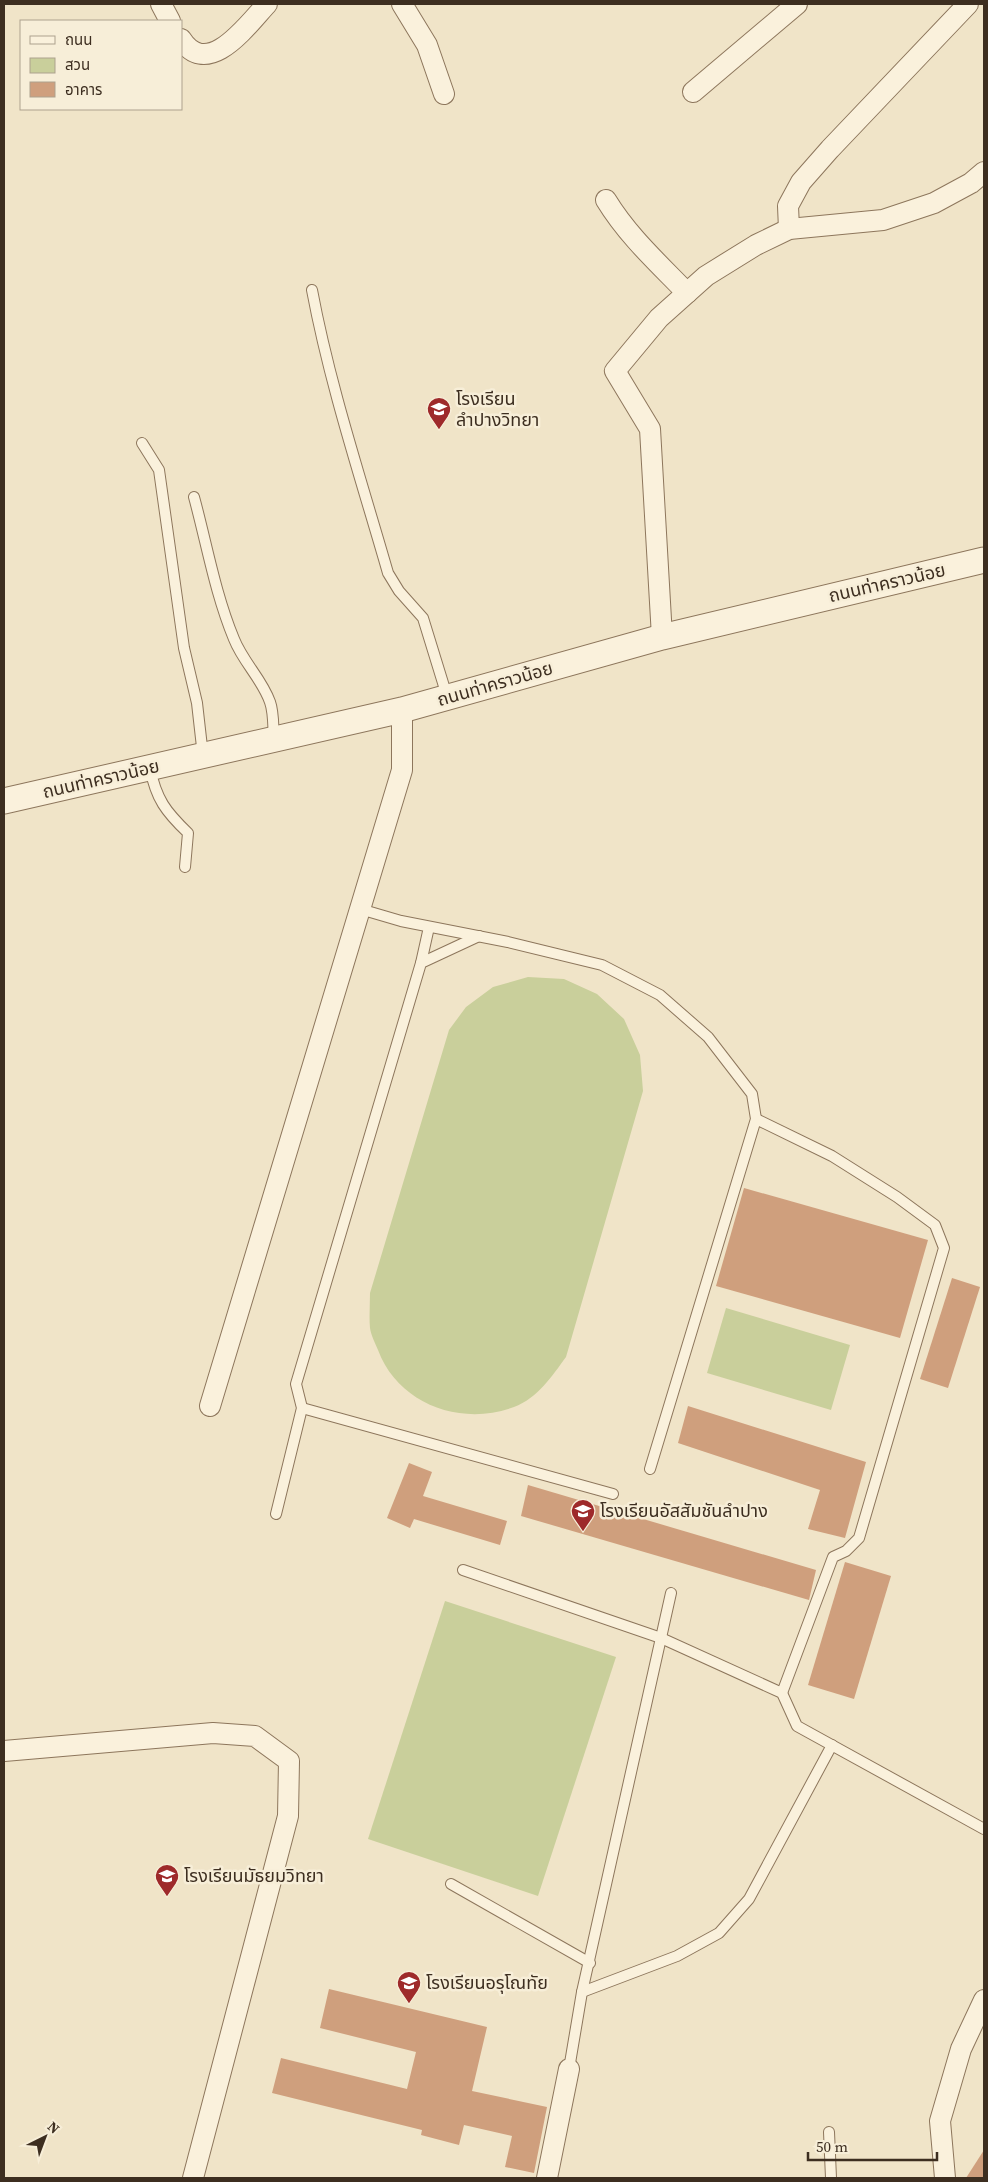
<svg xmlns="http://www.w3.org/2000/svg" width="988" height="2182" viewBox="0 0 988 2182" font-family="'Source Serif 4','Noto Sans Thai',serif">
	<style>
		.green { fill: #c9cf9b }
		.building { fill: #cf9f7d }
		.lines { fill: none; stroke-linecap: round; stroke-linejoin: round }
		.service-casing { stroke: #8d765c; stroke-width: 12 }
		.minor-casing { stroke: #8d765c; stroke-width: 22 }
		.tertiary-casing { stroke: #8d765c; stroke-width: 27 }
		.service { stroke: #faf1dc; stroke-width: 10 }
		.minor { stroke: #faf1dc; stroke-width: 20 }
		.tertiary { stroke: #faf1dc; stroke-width: 25 }
		.labels { text-anchor: middle; stroke-width: 5; stroke-linejoin: round; paint-order: stroke }
		.poi-label { font-size: 18px; fill: #3d2e20; stroke: #f7eed8; text-anchor: start }
		.street-label { font-size: 18px; fill: #3d2e20; stroke: #f7eed8 }
	</style>
	<rect width="100%" height="100%" fill="#f0e4c8"/>
	<!-- green -->
	<g class="green">
		<path d="M 528,977 L 564,979 L 597,994 L 624,1019 L 640,1055 L 643,1091 L 566,1357 C 552,1376 538,1398 514,1407 C 461,1427 398,1404 378,1350 C 375,1343 371,1335 370,1328 C 369,1317 370,1305 370,1293 L 449,1030 L 466,1007 L 493,987 Z"/>
		<path d="M 726,1308 L 850,1345 L 831,1410 L 707,1373 Z"/>
		<path d="M 445,1601 L 616,1657 L 538,1896 L 368,1839 Z"/>
	</g>
	<!-- building -->
	<g class="building">
		<path d="M 744,1188 L 928,1240 L 900,1338 L 716,1286 Z"/>
		<path d="M 952,1278 L 980,1287 L 948,1388 L 920,1379 Z"/>
		<path d="M 688,1406 L 866,1462 L 845,1538 L 808,1529 L 820,1490 L 678,1443 Z"/>
		<path d="M 409,1463 L 432,1472 L 423,1496 L 507,1521 L 500,1545 L 414,1519 L 410,1528 L 387,1518 Z"/>
		<path d="M 528,1485 L 816,1570 L 809,1600 L 521,1516 Z"/>
		<path d="M 845,1562 L 891,1576 L 854,1699 L 808,1685 Z"/>
		<path d="M 329,1989 L 487,2027 L 472,2091 L 547,2107 L 534,2173 L 505,2167 L 512,2136 L 464,2125 L 459,2145 L 421,2135 L 422,2130 L 272,2093 L 281,2058 L 407,2089 L 416,2052 L 320,2028 Z"/>
		<path d="M 984,2150 L 984,2178 L 966,2178 Z"/>
	</g>
	<g class="lines">
		<!-- service casing -->
		<g class="service-casing">
			<g id="service">
				<path d="M 312,290 C 330,386 361,479 388,573 L 399,591 L 423,618 L 447,696"/>
				<path d="M 142,443 L 159,470 L 184,648 L 197,703 L 203,756"/>
				<path d="M 194,497 C 207,545 215,593 234,639 C 243,662 262,679 270,702 C 274,713 273,728 274,739"/>
				<path d="M 150,768 C 156,799 166,812 188,833 L 185,867"/>
				<path d="M 360,909 L 401,921 L 508,942 L 602,965 L 660,995 L 708,1037 L 752,1094 L 756,1119 L 650,1469"/>
				<path d="M 421,963 L 429,927"/>
				<path d="M 756,1119 L 832,1156 L 897,1197 L 935,1225 L 944,1248 L 859,1538 L 846,1551 L 833,1557 L 782,1693"/>
				<path d="M 302,1408 L 613,1494"/>
				<path d="M 276,1514 L 302,1408 L 296,1384 L 421,963 L 479,936"/>
				<path d="M 463,1570 L 661,1638 L 782,1693 L 797,1726 L 984,1829"/>
				<path d="M 451,1884 L 590,1963"/>
				<path d="M 582,1992 L 677,1956 L 719,1933 L 749,1899 L 832,1745"/>
				<path d="M 569,2069 L 582,1992 L 671,1593"/>
				<path d="M 829,2132 L 831,2178"/>
			</g>
		</g>
		<!-- minor casing -->
		<g class="minor-casing">
			<g id="minor">
				<path d="M 161,4 L 170,21"/>
				<path d="M 402,4 L 427,45 L 444,94"/>
				<path d="M 181,39 C 208,81 248,24 267,4"/>
				<path d="M 693,92 L 797,4"/>
				<path d="M 606,200 C 628,236 658,263 687,293"/>
				<path d="M 789,229 L 788,206 L 801,182 L 830,149 L 968,4"/>
				<path d="M 662,637 L 650,429 L 615,371 L 659,318 L 706,276 L 756,245 L 789,229 L 883,220 L 934,203 L 971,183 L 984,172"/>
				<path d="M 210,1406 L 402,770 L 402,710"/>
				<path d="M 4,1751 L 213,1733 L 255,1736 L 289,1761 L 288,1816 L 193,2178"/>
				<path d="M 547,2178 L 569,2069"/>
				<path d="M 945,2178 L 940,2121 L 961,2049 L 984,2000"/>
			</g>
		</g>
		<!-- tertiary casing -->
		<g class="tertiary-casing">
			<path id="tertiary" d="M 4,801 L 402,710 L 662,637 L 984,560"/>
		</g>
		<!-- service -->
		<use href="#service" class="service"/>
		<!-- minor -->
		<use href="#minor" class="minor"/>
		<!-- tertiary -->
		<use href="#tertiary" class="tertiary"/>
	</g>
	<!-- icons -->
	<defs>
		<g id="school-pin" transform="scale(1.25)"><path d="M0 17L-7.5 6A9.5 9.5 0 1 1 7.5 6Z" fill="#9e2a2b" stroke="#f7eed8"/><path d="M0-5L7-2L0 1L-7-2ZM-4 1L0 2.5L4 1V4Q0 6-4 4Z" fill="#fff"/></g>
	</defs>
	<g fill-rule="evenodd">
		<use href="#school-pin" x="439" y="409"/>
		<use href="#school-pin" x="583" y="1511"/>
		<use href="#school-pin" x="167" y="1876"/>
		<use href="#school-pin" x="409" y="1983"/>
	</g>
	<g class="labels">
		<!-- poi labels -->
		<g class="poi-label">
			<text x="456" y="405">โรงเรียน<tspan x="456" dy="21">ลำปางวิทยา</tspan></text>
			<text x="600" y="1517">โรงเรียนอัสสัมชันลำปาง</text>
			<text x="184" y="1882">โรงเรียนมัธยมวิทยา</text>
			<text x="426" y="1989">โรงเรียนอรุโณทัย</text>
		</g>
		<!-- street labels -->
		<g class="street-label">
			<text transform="translate(887 583) rotate(-13)" y="6">ถนนท่าคราวน้อย</text>
			<text transform="translate(495 684) rotate(-16)" y="6">ถนนท่าคราวน้อย</text>
			<text transform="translate(101 779) rotate(-13)" y="6">ถนนท่าคราวน้อย</text>
		</g>
	</g>
	<!-- border -->
	<rect width="988" height="2182" fill="none" stroke="#3d2e20" stroke-width="10"/>
	<!-- legend -->
	<rect x="20" y="20" width="162" height="90" fill="#f7eed8" stroke="#ada18e"/>
	<rect x="30" y="36" width="25" height="8" fill="#faf1dc" stroke="#ada18e"/>
	<text x="65" y="45" font-size="15" fill="#3d2e20">ถนน</text>
	<rect x="30" y="58" width="25" height="15" fill="#c9cf9b" stroke="#ada18e"/>
	<text x="65" y="70" font-size="15" fill="#3d2e20">สวน</text>
	<rect x="30" y="82" width="25" height="15" fill="#cf9f7d" stroke="#ada18e"/>
	<text x="65" y="95" font-size="15" fill="#3d2e20">อาคาร</text>
	<!-- north arrow -->
	<g transform="translate(45 2137) rotate(42)" stroke="#f7eed8" stroke-width="4" paint-order="stroke">
	<path d="M0-4L9 19L0 12L-9 19Z" fill="#3d2e20"/>
	<text y="-8" font-size="14" font-weight="bold" text-anchor="middle" fill="#3d2e20">N</text>
	</g>
	<!-- scale -->
	<path d="M808 2152v8h129v-8" fill="none" stroke="#3d2e20" stroke-width="2.5"/>
	<text x="816" y="2152" font-size="15" fill="#3d2e20" stroke="#f7eed8" stroke-width="4" paint-order="stroke">50 m</text>
</svg>
